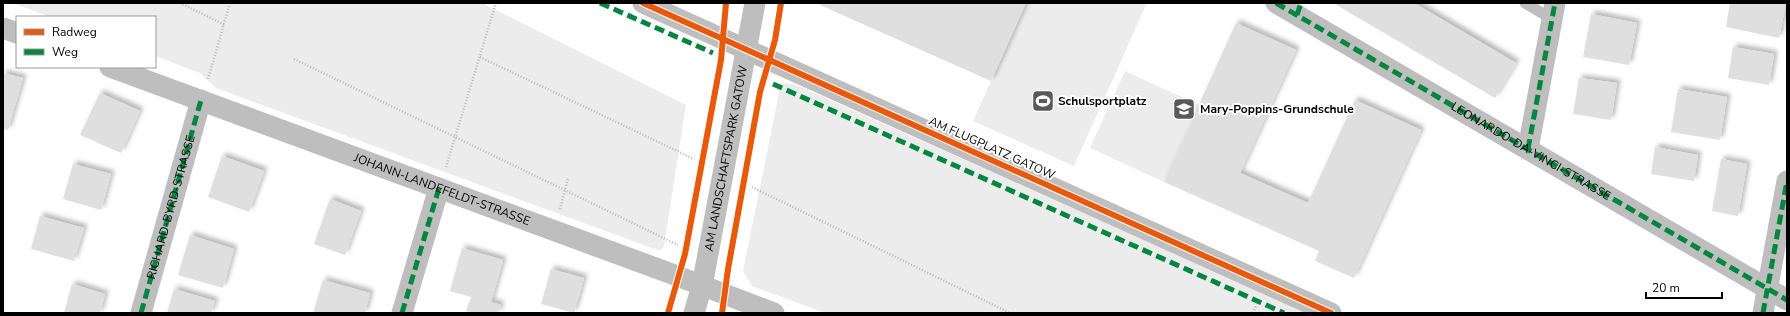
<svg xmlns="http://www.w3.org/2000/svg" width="1790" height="316" viewBox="0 0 1790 316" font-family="'Nunito Sans',sans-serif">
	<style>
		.green { fill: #ececec }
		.building { fill: #dfdfdf; filter: url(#shadow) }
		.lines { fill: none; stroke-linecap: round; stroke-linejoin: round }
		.path { stroke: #b9b9b9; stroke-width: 2.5; stroke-dasharray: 1 2; stroke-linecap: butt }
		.lane { stroke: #bebebe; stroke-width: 11 }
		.street { stroke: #bebebe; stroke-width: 21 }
		.quiet { stroke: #00873e; stroke-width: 5; stroke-dasharray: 10 5; stroke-linecap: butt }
		.cycleway-casing { stroke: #fff; stroke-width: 8 }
		.cycleway { stroke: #e8590c; stroke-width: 6 }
		.labels { text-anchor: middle; stroke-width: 4; stroke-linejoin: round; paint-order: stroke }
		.poi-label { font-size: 12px; font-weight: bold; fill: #000; stroke: #fff; text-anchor: start }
		.street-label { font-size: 12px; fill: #000; stroke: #fff }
	</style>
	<defs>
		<filter id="shadow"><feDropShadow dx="3.5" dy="-3.5" stdDeviation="2" flood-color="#0004"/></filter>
	</defs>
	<rect width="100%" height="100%" fill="#fff"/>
	<!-- green -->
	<g class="green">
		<path d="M 13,3 L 482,3 L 686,105 L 664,246 L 660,251 L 216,88 L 200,73 L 155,56 L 155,17 L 50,17 Z"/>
		<path d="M 1026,3 L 1142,3 L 1146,5 L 1074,166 L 973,121 Z"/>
		<path d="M 1125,71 L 1199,105 L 1164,182 L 1090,148 Z"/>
		<path d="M 781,83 L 794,84 L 1308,313 L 825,313 L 752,286 L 743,271 Z"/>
	</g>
	<!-- building -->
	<g class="building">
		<path d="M 821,3 L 1026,3 L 991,81 L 820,5 Z"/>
		<path d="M 1333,3 L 1414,3 L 1516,63 L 1495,98 Z"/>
		<path d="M 1730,3 L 1786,3 L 1779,38 L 1726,27 Z"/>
		<path d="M 1591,14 L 1637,23 L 1629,65 L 1583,57 Z"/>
		<path d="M 1236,23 L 1296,50 L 1240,173 L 1308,203 L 1355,100 L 1421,130 L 1354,278 L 1315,261 L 1319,251 L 1164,182 Z"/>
		<path d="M 1733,47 L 1774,54 L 1769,85 L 1728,78 Z"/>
		<path d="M 3,73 L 23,78 L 8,130 L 3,129 Z"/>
		<path d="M 1579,78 L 1617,83 L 1611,120 L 1573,114 Z"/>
		<path d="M 1678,89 L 1727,97 L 1720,140 L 1671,132 Z"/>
		<path d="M 100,93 L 140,111 L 121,153 L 80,135 Z"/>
		<path d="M 1655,147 L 1698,155 L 1694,181 L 1651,174 Z"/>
		<path d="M 222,156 L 264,171 L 249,212 L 208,197 Z"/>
		<path d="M 1721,159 L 1747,164 L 1738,216 L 1712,211 Z"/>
		<path d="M 73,164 L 111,174 L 101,210 L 63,199 Z"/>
		<path d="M 330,199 L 361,211 L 345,255 L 314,244 Z"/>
		<path d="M 40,216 L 84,228 L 74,261 L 31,249 Z"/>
		<path d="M 190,235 L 234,249 L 223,288 L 178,275 Z"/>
		<path d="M 462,248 L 503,260 L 491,302 L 501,305 L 498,313 L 475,313 L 466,311 L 471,297 L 450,291 Z"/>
		<path d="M 551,269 L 584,278 L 574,313 L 541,304 Z"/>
		<path d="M 323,280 L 370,293 L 365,313 L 313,313 Z"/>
		<path d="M 72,284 L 105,294 L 100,313 L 64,313 Z"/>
		<path d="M 174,289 L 215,301 L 211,313 L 167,313 Z"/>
	</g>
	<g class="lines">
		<!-- path -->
		<g class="path">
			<path d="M 180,3 L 225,25"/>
			<path d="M 480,57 L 694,159"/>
			<path d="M 294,59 L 678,245"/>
			<path d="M 208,79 L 230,3"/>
			<path d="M 446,167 L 496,3"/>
			<path d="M 752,187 L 1010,313"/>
			<path d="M 560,209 L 568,178"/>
			<path d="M 1253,313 L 1256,306"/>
		</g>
		<!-- lane -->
		<path class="lane" d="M 1525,3 L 1552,19"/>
		<!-- street -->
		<g class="street">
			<path d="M 643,3 L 1331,313"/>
			<path id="s1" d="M 1276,3 L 1787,300"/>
			<path d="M 3,28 L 17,33"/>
			<path id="s2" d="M 110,67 L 672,274 L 774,313"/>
			<path d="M 1528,149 L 1555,3"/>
			<path d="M 141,313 L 201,100"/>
			<path d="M 402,313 L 439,188"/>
			<path id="s3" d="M 694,313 L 702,286 L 755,3"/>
			<path d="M 1763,313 L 1787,181"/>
		</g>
		<!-- quiet -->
		<g class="quiet">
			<path d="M 600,3 L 713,53"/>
			<path d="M 1276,3 L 1787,300"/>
			<path d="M 1297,15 L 1301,3"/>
			<path d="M 773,84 L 1284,313"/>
			<path d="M 1528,149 L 1555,3"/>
			<path id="s4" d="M 141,313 L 201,100"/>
			<path d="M 402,313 L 439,188"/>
			<path d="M 1763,313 L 1787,181"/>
		</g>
		<!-- cycleway casing -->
		<g class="cycleway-casing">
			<g id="cycleway">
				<path d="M 643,3 L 1331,313"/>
				<path d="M 668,313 L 685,254 L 721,60 L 726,3"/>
				<path d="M 722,313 L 728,269 L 760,92 L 775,40 L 781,3"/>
			</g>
		</g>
		<!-- cycleway -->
		<use href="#cycleway" class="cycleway"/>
	</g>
	<!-- icons -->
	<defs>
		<g id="stadium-square" transform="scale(1.15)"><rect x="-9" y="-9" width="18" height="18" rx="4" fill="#595959" stroke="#fff"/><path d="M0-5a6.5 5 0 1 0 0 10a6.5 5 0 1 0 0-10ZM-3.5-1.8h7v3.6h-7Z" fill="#fff"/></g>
		<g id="school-square" transform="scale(1.15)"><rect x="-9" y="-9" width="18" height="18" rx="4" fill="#595959" stroke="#fff"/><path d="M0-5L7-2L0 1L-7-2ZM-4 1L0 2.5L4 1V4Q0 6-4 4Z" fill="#fff"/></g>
	</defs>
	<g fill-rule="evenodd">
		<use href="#stadium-square" x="1043" y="101"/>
		<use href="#school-square" x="1184" y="109"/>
	</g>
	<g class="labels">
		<!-- poi labels -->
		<g class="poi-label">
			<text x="1058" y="105">Schulsportplatz</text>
			<text x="1200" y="113">Mary-Poppins-Grundschule</text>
		</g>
		<!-- street labels -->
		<g class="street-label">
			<text transform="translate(992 148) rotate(24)" y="4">AM FLUGPLATZ GATOW</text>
			<text dy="4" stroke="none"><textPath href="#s1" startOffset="295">LEONARDO-DA-VINCI-STRASSE</textPath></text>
			<text dy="4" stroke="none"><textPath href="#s3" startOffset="158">AM LANDSCHAFTSPARK GATOW</textPath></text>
			<text dy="4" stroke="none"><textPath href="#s2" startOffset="354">JOHANN-LANDEFELDT-STRASSE</textPath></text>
			<text dy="4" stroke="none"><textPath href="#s4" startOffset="110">RICHARD-BYRD-STRASSE</textPath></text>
		</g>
	</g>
	<!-- border -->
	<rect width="1790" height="316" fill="none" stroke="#000000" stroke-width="8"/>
	<!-- legend -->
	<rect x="16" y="16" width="140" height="52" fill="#ffffff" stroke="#999999"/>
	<rect x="24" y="29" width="20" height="6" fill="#e8590c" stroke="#999999"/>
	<text x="52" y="36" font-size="12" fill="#000000">Radweg</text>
	<rect x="24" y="49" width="20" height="6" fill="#00873e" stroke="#999999"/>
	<text x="52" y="56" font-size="12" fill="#000000">Weg</text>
	<!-- scale -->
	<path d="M1646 292v6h76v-6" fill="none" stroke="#000000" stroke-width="2"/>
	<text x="1652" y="292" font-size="12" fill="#000000" stroke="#ffffff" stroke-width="3" paint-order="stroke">20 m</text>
</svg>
